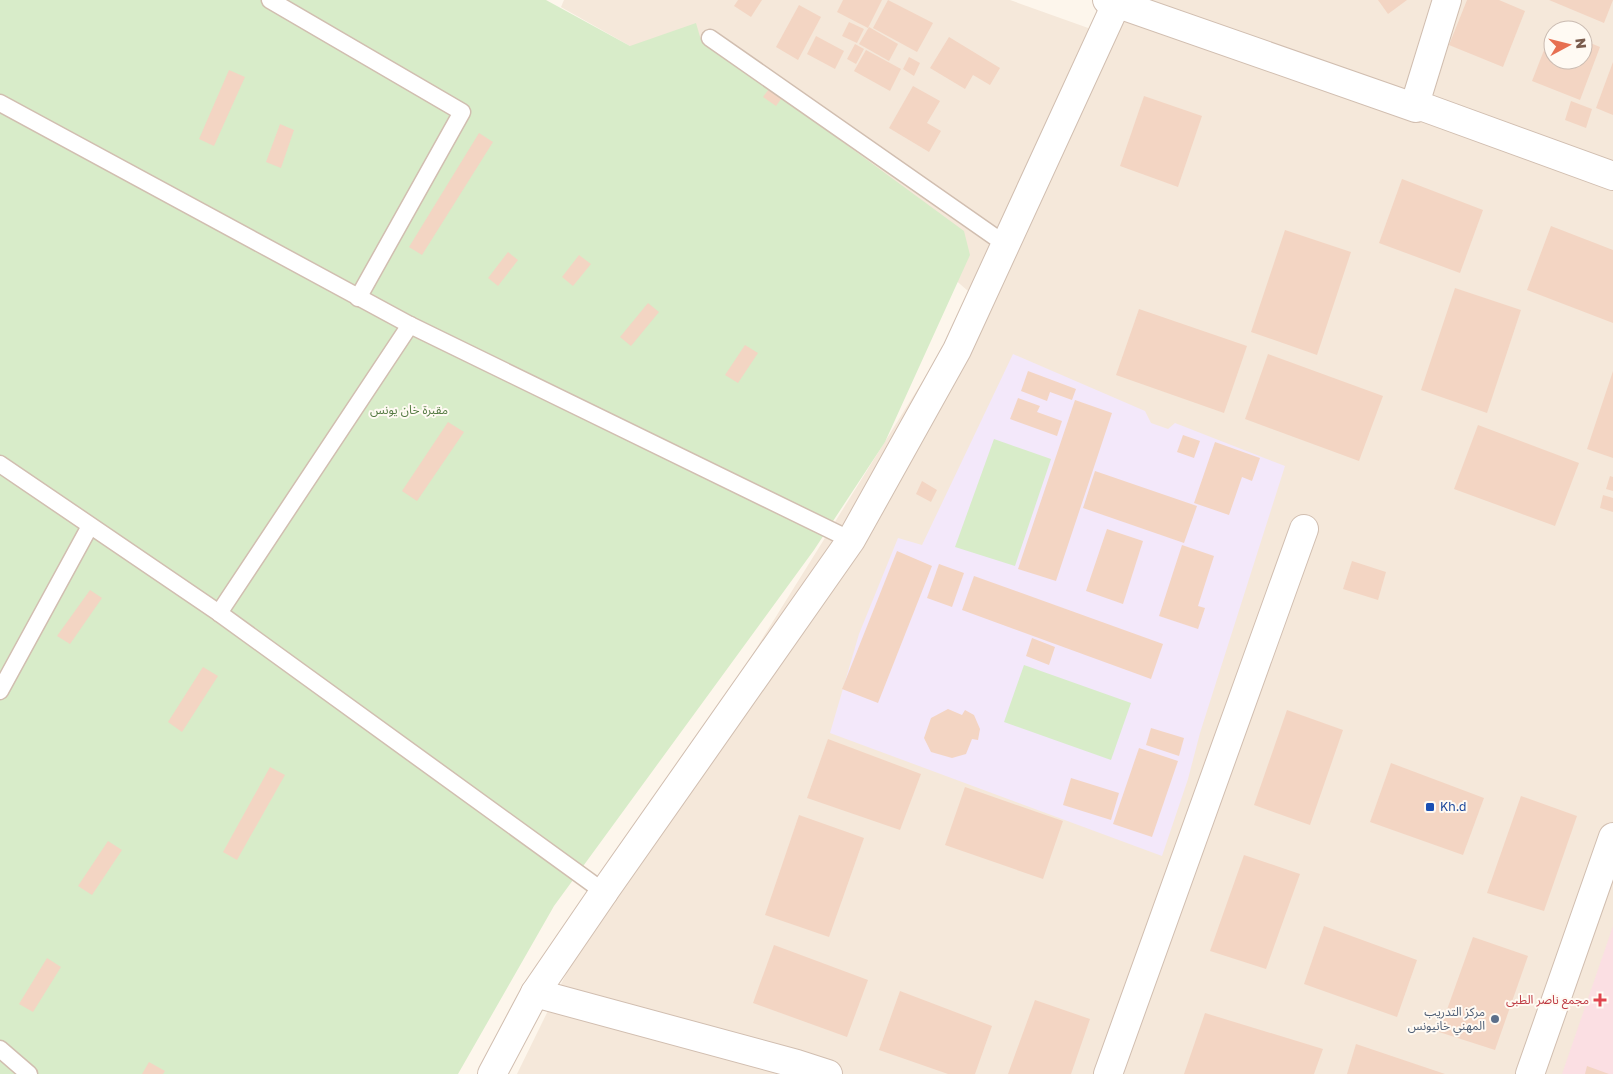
<svg xmlns="http://www.w3.org/2000/svg" width="1613" height="1074" viewBox="0 0 1613 1074" font-family="'Golos Text','Noto Sans Arabic',sans-serif">
	<style>
		.residential { fill: #f5e8da; fill-rule: evenodd }
		.education { fill: #f3e8fa }
		.medical { fill: #fbdfe3 }
		.green { fill: #d8ecc9 }
		.building { fill: #f3d5c3 }
		.lines { fill: none; stroke-linecap: round; stroke-linejoin: round }
		.service-casing { stroke: #d1beb0; stroke-width: 19 }
		.minor-casing { stroke: #d1beb0; stroke-width: 30 }
		.tertiary-casing { stroke: #d1beb0; stroke-width: 30 }
		.service { stroke: #fff; stroke-width: 16 }
		.minor { stroke: #fff; stroke-width: 28 }
		.tertiary { stroke: #fff; stroke-width: 28 }
		.transit-dot { fill: #1a4fb4; stroke: #fffaf3; stroke-width: 2 }
		.health-dot { fill: #e0444e; stroke: #fffaf3; stroke-width: 2 }
		.service-dot { fill: #5c6f8a; stroke: #fffaf3; stroke-width: 2 }
		.labels { text-anchor: middle; stroke-width: 4; stroke-linejoin: round; paint-order: stroke }
		.park-label { font-size: 12px; fill: #537a41; stroke: #fffaf3 }
		.transit-label { font-size: 12px; fill: #164399; stroke: #fffaf3; text-anchor: start }
		.health-label { font-size: 12px; fill: #be3a42; stroke: #fffaf3; text-anchor: end }
		.service-label { font-size: 12px; fill: #4e5e75; stroke: #fffaf3; text-anchor: end }
	</style>
	<rect width="100%" height="100%" fill="#fdf6ec"/>
	<!-- residential -->
	<path class="residential" d="M 564,0 L 1010,0 L 1091,29 L 1102,0 L 1613,0 L 1613,1074 L 517,1074 L 612,880 L 975,297 L 716,73 L 630,46 L 561,7 ZM 1553,30 L 1583,30 L 1583,60 L 1553,60 Z"/>
	<!-- education -->
	<path class="education" d="M 1013,354 L 1145,411 L 1151,423 L 1168,429 L 1175,423 L 1285,466 L 1200,733 L 1188,779 L 1162,856 L 830,733 L 859,634 L 898,538 L 922,545 Z"/>
	<!-- medical -->
	<path class="medical" d="M 1613,926 L 1613,1074 L 1562,1074 Z"/>
	<!-- green -->
	<g class="green">
		<path d="M 0,0 L 546,0 L 630,46 L 696,23 L 701,40 L 739,66 L 964,231 L 970,255 L 885,442 L 814,550 L 554,906 L 458,1074 L 0,1074 Z"/>
		<path d="M 994,439 L 1051,459 L 1015,566 L 955,547 Z"/>
		<path d="M 1024,665 L 1131,703 L 1111,760 L 1004,722 Z"/>
	</g>
	<!-- building -->
	<g class="building">
		<path d="M 738,0 L 762,0 L 751,17 L 734,6 Z"/>
		<path d="M 843,0 L 882,0 L 868,28 L 837,12 Z"/>
		<path d="M 888,0 L 933,23 L 917,52 L 873,28 Z"/>
		<path d="M 1378,0 L 1407,0 L 1388,14 Z"/>
		<path d="M 1467,0 L 1499,0 L 1525,11 L 1503,67 L 1449,45 Z"/>
		<path d="M 1549,0 L 1613,0 L 1604,23 Z"/>
		<path d="M 799,5 L 821,17 L 798,60 L 776,47 Z"/>
		<path d="M 849,22 L 864,29 L 857,43 L 842,36 Z"/>
		<path d="M 869,27 L 898,44 L 889,61 L 859,44 Z"/>
		<path d="M 1553,27 L 1553,60 L 1583,60 L 1583,40 L 1600,47 L 1580,100 L 1532,81 Z"/>
		<path d="M 816,36 L 844,51 L 835,69 L 807,54 Z"/>
		<path d="M 949,37 L 1000,68 L 990,85 L 973,75 L 965,89 L 930,68 Z"/>
		<path d="M 855,44 L 864,49 L 856,64 L 847,59 Z"/>
		<path d="M 866,50 L 901,69 L 890,91 L 854,71 Z"/>
		<path d="M 909,57 L 920,63 L 914,76 L 903,69 Z"/>
		<path d="M 1613,62 L 1613,115 L 1596,108 Z"/>
		<path d="M 229,70 L 245,77 L 214,146 L 199,139 Z"/>
		<path d="M 771,86 L 784,95 L 776,106 L 763,97 Z"/>
		<path d="M 913,86 L 940,101 L 927,123 L 941,131 L 929,152 L 889,128 Z"/>
		<path d="M 1144,96 L 1202,116 L 1178,187 L 1120,166 Z"/>
		<path d="M 1571,101 L 1592,109 L 1586,128 L 1565,120 Z"/>
		<path d="M 280,124 L 294,130 L 281,168 L 266,162 Z"/>
		<path d="M 479,133 L 493,142 L 422,255 L 409,247 Z"/>
		<path d="M 1402,179 L 1483,210 L 1460,273 L 1379,243 Z"/>
		<path d="M 1551,226 L 1613,250 L 1613,323 L 1527,290 Z"/>
		<path d="M 1285,230 L 1351,252 L 1317,355 L 1251,332 Z"/>
		<path d="M 508,252 L 518,260 L 498,286 L 488,278 Z"/>
		<path d="M 579,255 L 591,264 L 573,286 L 562,277 Z"/>
		<path d="M 1455,288 L 1521,310 L 1487,413 L 1421,390 Z"/>
		<path d="M 648,303 L 659,312 L 631,346 L 620,337 Z"/>
		<path d="M 1139,309 L 1247,346 L 1224,413 L 1116,375 Z"/>
		<path d="M 745,345 L 758,353 L 738,383 L 725,375 Z"/>
		<path d="M 1268,354 L 1383,396 L 1359,461 L 1245,419 Z"/>
		<path d="M 1028,371 L 1076,389 L 1072,400 L 1050,392 L 1047,401 L 1021,391 Z"/>
		<path d="M 1613,371 L 1613,458 L 1587,449 Z"/>
		<path d="M 1018,398 L 1040,406 L 1037,412 L 1062,421 L 1057,436 L 1010,419 Z"/>
		<path d="M 1075,400 L 1112,413 L 1056,581 L 1018,569 Z"/>
		<path d="M 448,422 L 464,432 L 417,501 L 402,491 Z"/>
		<path d="M 1478,425 L 1579,463 L 1555,526 L 1454,489 Z"/>
		<path d="M 1183,435 L 1200,441 L 1194,458 L 1177,452 Z"/>
		<path d="M 1215,442 L 1260,458 L 1252,481 L 1242,477 L 1229,515 L 1194,503 Z"/>
		<path d="M 1095,471 L 1197,506 L 1184,543 L 1083,508 Z"/>
		<path d="M 1610,476 L 1613,477 L 1613,491 L 1606,489 Z"/>
		<path d="M 922,481 L 937,490 L 931,502 L 916,494 Z"/>
		<path d="M 1603,495 L 1613,498 L 1613,512 L 1600,508 Z"/>
		<path d="M 1107,529 L 1143,541 L 1123,604 L 1086,591 Z"/>
		<path d="M 1182,545 L 1214,556 L 1198,606 L 1205,608 L 1198,629 L 1159,616 Z"/>
		<path d="M 897,551 L 932,566 L 878,703 L 842,689 Z"/>
		<path d="M 1352,561 L 1386,572 L 1378,600 L 1343,589 Z"/>
		<path d="M 939,564 L 964,573 L 952,607 L 927,598 Z"/>
		<path d="M 974,576 L 1163,644 L 1151,679 L 962,610 Z"/>
		<path d="M 90,590 L 102,598 L 70,644 L 57,636 Z"/>
		<path d="M 1032,638 L 1055,647 L 1049,665 L 1026,656 Z"/>
		<path d="M 203,667 L 218,676 L 182,732 L 168,722 Z"/>
		<path d="M 948,709 L 962,715 L 965,710 L 974,715 L 980,729 L 978,740 L 972,739 L 966,754 L 952,758 L 931,752 L 924,738 L 931,718 Z"/>
		<path d="M 1287,710 L 1343,730 L 1310,825 L 1254,805 Z"/>
		<path d="M 1151,728 L 1184,738 L 1179,756 L 1146,745 Z"/>
		<path d="M 828,739 L 921,774 L 900,830 L 807,798 Z"/>
		<path d="M 1139,748 L 1178,761 L 1152,837 L 1113,824 Z"/>
		<path d="M 1391,763 L 1484,798 L 1463,855 L 1370,822 Z"/>
		<path d="M 270,767 L 285,775 L 237,860 L 223,852 Z"/>
		<path d="M 1071,778 L 1119,793 L 1111,820 L 1063,805 Z"/>
		<path d="M 965,787 L 1063,821 L 1043,879 L 945,845 Z"/>
		<path d="M 1521,796 L 1577,816 L 1544,911 L 1487,893 Z"/>
		<path d="M 799,815 L 864,838 L 829,937 L 765,915 Z"/>
		<path d="M 108,841 L 122,850 L 92,895 L 78,886 Z"/>
		<path d="M 1244,855 L 1300,874 L 1266,969 L 1210,951 Z"/>
		<path d="M 1324,926 L 1417,960 L 1397,1017 L 1304,984 Z"/>
		<path d="M 1473,937 L 1528,956 L 1495,1050 L 1439,1032 Z"/>
		<path d="M 774,945 L 868,980 L 847,1037 L 753,1003 Z"/>
		<path d="M 47,958 L 61,967 L 33,1012 L 19,1004 Z"/>
		<path d="M 900,991 L 992,1026 L 975,1074 L 948,1074 L 879,1050 Z"/>
		<path d="M 1035,1000 L 1090,1019 L 1071,1074 L 1008,1074 Z"/>
		<path d="M 1205,1013 L 1323,1049 L 1314,1074 L 1184,1074 Z"/>
		<path d="M 1356,1044 L 1445,1074 L 1347,1074 Z"/>
		<path d="M 149,1062 L 165,1071 L 163,1074 L 142,1074 Z"/>
		<path d="M 1587,1066 L 1609,1074 L 1585,1074 Z"/>
	</g>
	<g class="lines">
		<!-- service casing -->
		<g class="service-casing">
			<g id="service">
				<path d="M 270,0 L 462,112 L 358,298"/>
				<path d="M 710,38 L 1005,244"/>
				<path d="M 0,103 L 410,325 L 851,540"/>
				<path d="M 0,464 L 219,613 L 604,892"/>
				<path d="M 219,613 L 410,325"/>
				<path d="M 0,691 L 90,526"/>
				<path d="M 0,1049 L 29,1074"/>
			</g>
		</g>
		<!-- minor casing -->
		<g class="minor-casing">
			<g id="minor">
				<path d="M 1415,104 L 1447,0"/>
				<path d="M 492,1074 L 535,993 L 604,892"/>
				<path d="M 1108,1074 L 1304,529"/>
				<path d="M 1530,1074 L 1613,837"/>
			</g>
		</g>
		<!-- tertiary casing -->
		<g class="tertiary-casing">
			<g id="tertiary">
				<path d="M 1107,0 L 1416,108 L 1415,104 L 1613,176"/>
				<path d="M 604,892 L 851,540 L 957,350 L 1118,0"/>
				<path d="M 535,993 L 797,1064 L 828,1074"/>
			</g>
		</g>
		<!-- service -->
		<use href="#service" class="service"/>
		<!-- minor -->
		<use href="#minor" class="minor"/>
		<!-- tertiary -->
		<use href="#tertiary" class="tertiary"/>
	</g>
	<!-- markers -->
	<rect class="transit-dot" x="1425" y="802" width="10" height="10" rx="2.5"/>
	<path class="health-dot" d="M1597.5 992.5h5v5h5v5h-5v5h-5v-5h-5v-5h5z"/>
	<circle class="service-dot" cx="1495" cy="1019" r="5"/>
	<g class="labels">
		<!-- park labels -->
		<g class="park-label">
			<text x="409" y="414">مقبرة خان يونس</text>
		</g>
		<!-- transit labels -->
		<g class="transit-label">
			<text x="1440" y="811">Kh.d</text>
		</g>
		<!-- health labels -->
		<g class="health-label">
			<text x="1589" y="1004">مجمع ناصر الطبى</text>
		</g>
		<!-- service labels -->
		<g class="service-label">
			<text x="1485" y="1016">مركز التدريب<tspan x="1485" dy="14">المهني خانيونس</tspan></text>
		</g>
	</g>
	<!-- north arrow -->
	<g transform="translate(1568 45) rotate(83)"><circle r="24" fill="#fffaf3" stroke="#cabbb1"/>
	<path d="M0-4L9 19L0 12L-9 19Z" fill="#e76f51"/>
	<text y="-8" font-size="14" font-weight="bold" text-anchor="middle" fill="#7a5c4d">N</text>
	</g>
</svg>
